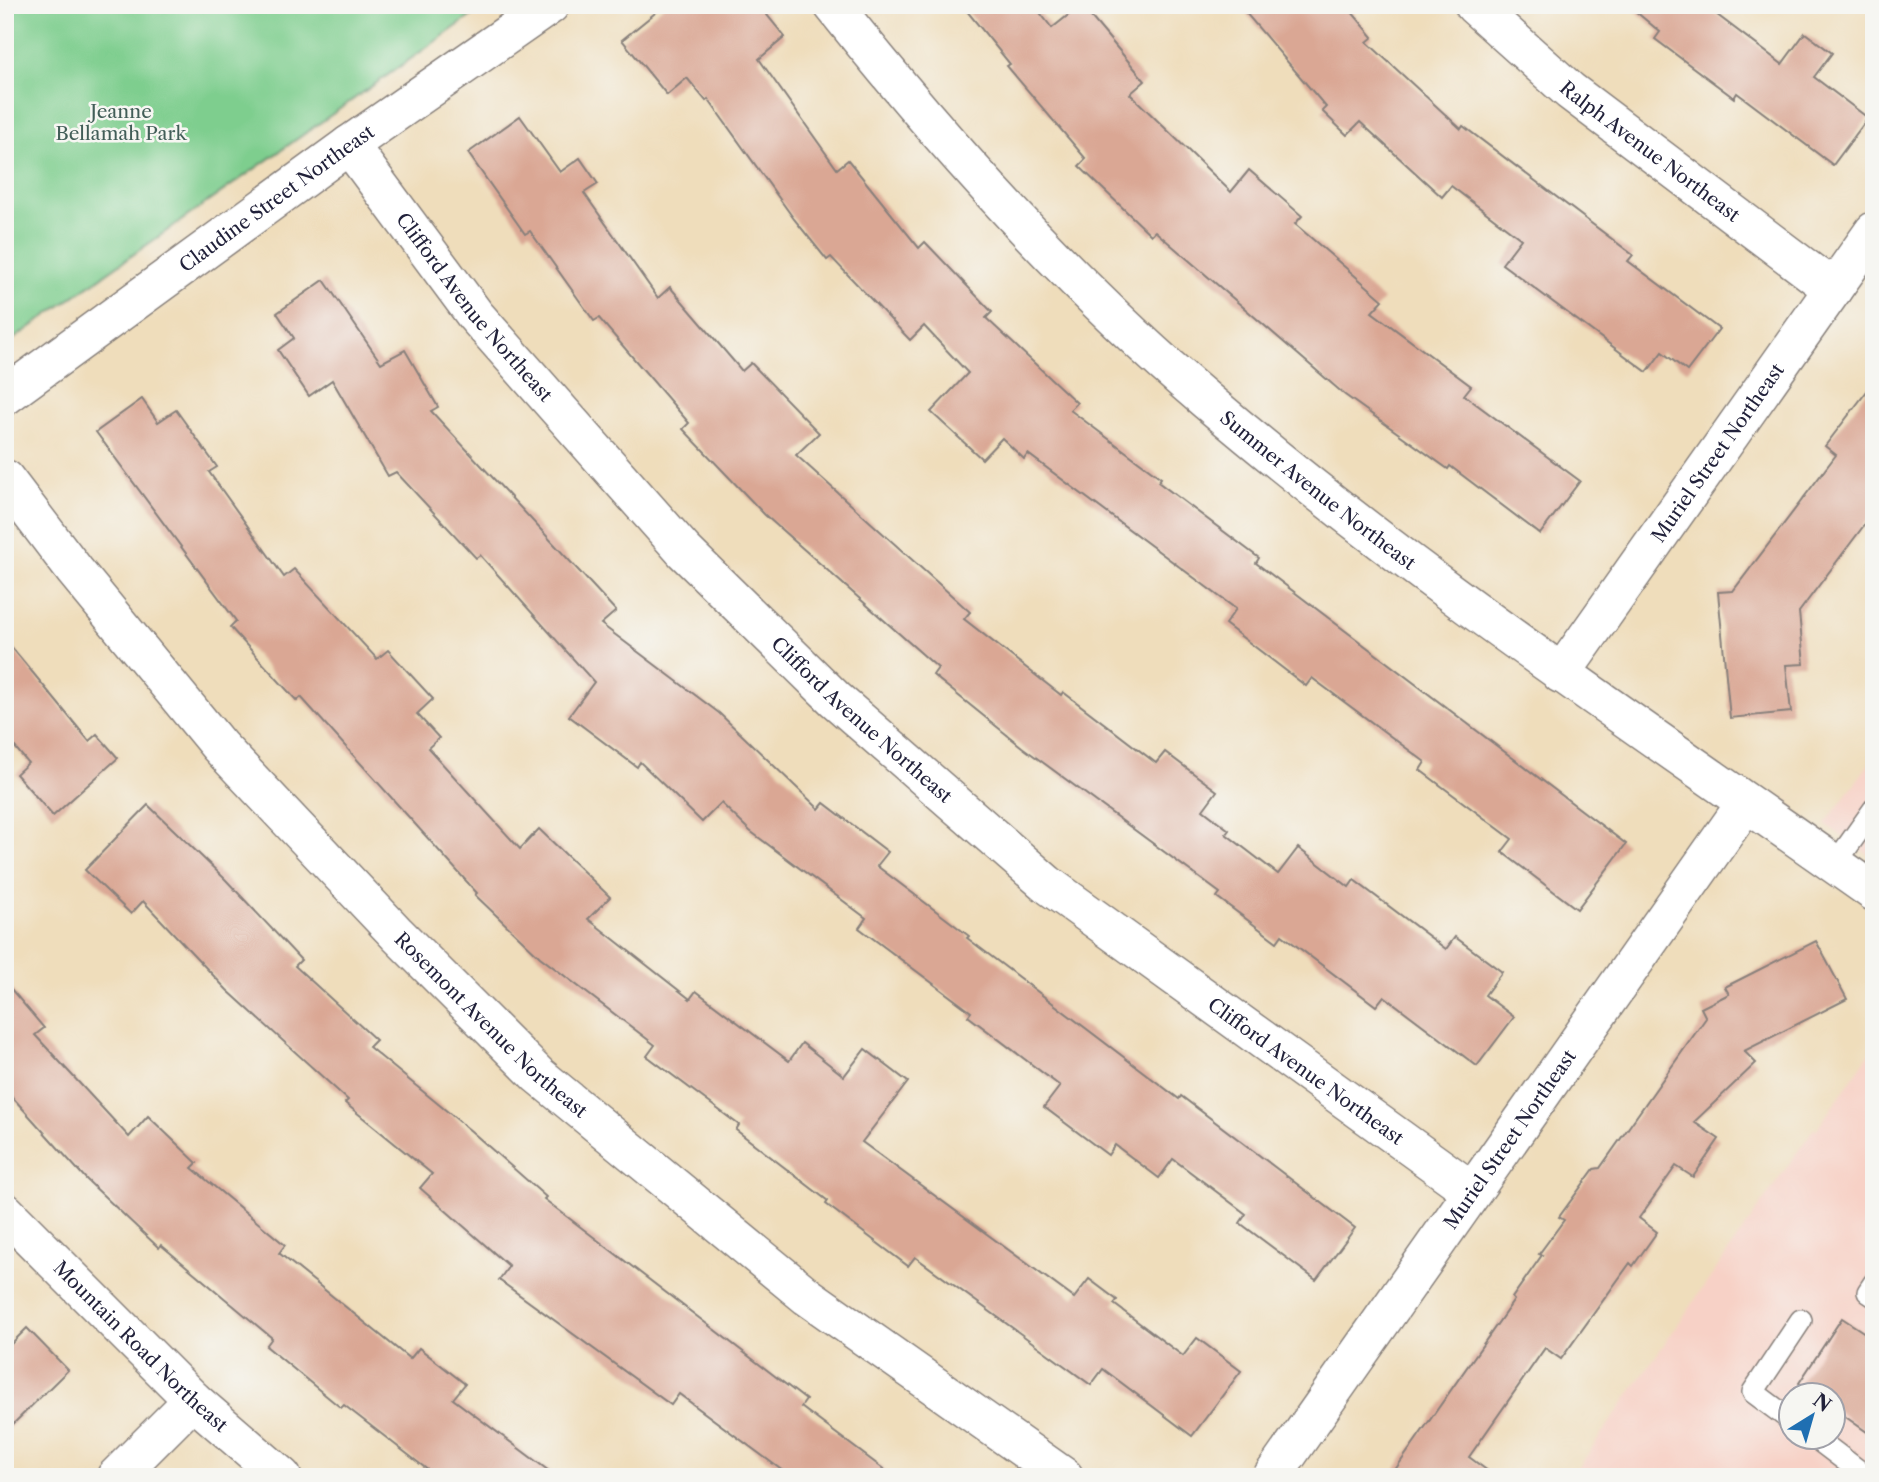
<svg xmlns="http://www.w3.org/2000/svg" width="1879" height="1482" viewBox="0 0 1879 1482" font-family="'Libre Caslon Text',serif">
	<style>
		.built { fill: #f7d1c6; fill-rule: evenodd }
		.green { fill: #7ece8e; stroke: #507864; stroke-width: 2 }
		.building { fill: #daa794 }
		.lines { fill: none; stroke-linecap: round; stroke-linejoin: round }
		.service-casing { stroke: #88807b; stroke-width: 24 }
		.minor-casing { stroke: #88807b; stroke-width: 41 }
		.service { stroke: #fff; stroke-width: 21 }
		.minor { stroke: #fff; stroke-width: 38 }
		.labels { text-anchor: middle; stroke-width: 5; stroke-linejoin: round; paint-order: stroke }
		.park-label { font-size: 19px; fill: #425e58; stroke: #f6f6f2 }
		.street-label { font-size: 19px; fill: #22223b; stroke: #f6f6f2 }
	</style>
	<rect width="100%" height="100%" fill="#f6f6f2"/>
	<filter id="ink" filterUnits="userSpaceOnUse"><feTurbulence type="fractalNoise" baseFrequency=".0143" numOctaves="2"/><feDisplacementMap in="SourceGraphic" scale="14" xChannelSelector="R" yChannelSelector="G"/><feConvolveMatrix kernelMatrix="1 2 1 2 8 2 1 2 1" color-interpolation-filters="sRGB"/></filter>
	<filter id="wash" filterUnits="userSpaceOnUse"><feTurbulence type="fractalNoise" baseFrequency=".00686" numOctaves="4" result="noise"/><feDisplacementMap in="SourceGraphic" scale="28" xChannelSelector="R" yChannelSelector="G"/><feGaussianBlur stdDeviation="1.57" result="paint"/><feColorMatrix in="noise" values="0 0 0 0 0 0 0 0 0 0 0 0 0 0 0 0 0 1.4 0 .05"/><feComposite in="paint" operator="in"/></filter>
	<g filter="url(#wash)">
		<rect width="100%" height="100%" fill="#efddbb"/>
		<!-- built -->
		<g class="built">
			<path d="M 1874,757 L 1874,859 L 1825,824 Z"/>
			<path d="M 1874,1047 L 1874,1477 L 1572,1477 L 1814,1128 L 1816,1130 ZM 1792,1394 L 1834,1394 L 1834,1436 L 1792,1436 Z"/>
		</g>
		<!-- green -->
		<path class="green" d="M 5,5 L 487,5 L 5,345 Z"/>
		<g id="blocks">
			<!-- building -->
			<g class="building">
				<path d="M 665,5 L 759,5 L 785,37 L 759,59 L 837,169 L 848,160 L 919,248 L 925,242 L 992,312 L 986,318 L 1077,403 L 1070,410 L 1161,478 L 1158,482 L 1259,558 L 1256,563 L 1626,844 L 1577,909 L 1502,852 L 1512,839 L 1420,770 L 1425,762 L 1312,678 L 1306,686 L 1225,624 L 1236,609 L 1028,454 L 1024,459 L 1002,438 L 982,459 L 931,412 L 968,373 L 924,326 L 910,340 L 831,257 L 827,260 L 794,219 L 708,99 L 706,101 L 687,78 L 667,95 L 622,40 Z"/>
				<path d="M 962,5 L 1034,5 L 1052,28 L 1081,5 L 1145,81 L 1130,94 L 1231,192 L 1249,170 L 1302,216 L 1295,224 L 1383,300 L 1372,312 L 1471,386 L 1464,395 L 1580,481 L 1540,534 L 1450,466 L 1448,469 L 1345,395 L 1155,231 L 1151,235 L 1079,166 L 1086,159 L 1007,66 L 1010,64 Z"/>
				<path d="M 1239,5 L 1346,5 L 1373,37 L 1367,42 L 1461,129 L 1463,126 L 1633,255 L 1628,261 L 1719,329 L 1687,371 L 1662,352 L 1647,372 L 1502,264 L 1521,239 L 1451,186 L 1442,197 L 1360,122 L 1347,135 L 1322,111 L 1326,107 Z"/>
				<path d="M 1628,5 L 1704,5 L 1782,64 L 1805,33 L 1832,53 L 1814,77 L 1868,118 L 1833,165 L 1737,93 L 1734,98 L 1655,39 L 1660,32 Z"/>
				<path d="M 520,116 L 560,172 L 580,158 L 598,184 L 584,193 L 658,298 L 670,287 L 742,371 L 751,363 L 819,433 L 796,455 L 970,612 L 964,619 L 1061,695 L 1063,692 L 1156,763 L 1165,752 L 1217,791 L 1203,810 L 1229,830 L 1226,834 L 1278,874 L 1298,848 L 1349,887 L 1354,880 L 1446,949 L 1455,937 L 1502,972 L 1485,995 L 1514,1017 L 1477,1066 L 1384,996 L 1376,1006 L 1282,935 L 1277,942 L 1217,897 L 1220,893 L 1022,747 L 933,675 L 938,668 L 765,515 L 683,429 L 689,423 L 599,318 L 594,321 L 530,231 L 525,234 L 468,153 Z"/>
				<path d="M 324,280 L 381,363 L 405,350 L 438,407 L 431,411 L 616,611 L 601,624 L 719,713 L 819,809 L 824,803 L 888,852 L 877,866 L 969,936 L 967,938 L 1179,1099 L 1181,1096 L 1355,1228 L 1316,1280 L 1240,1223 L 1246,1214 L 1173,1159 L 1159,1178 L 1115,1145 L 1108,1155 L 1044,1107 L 1060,1086 L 968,1016 L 971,1012 L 859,928 L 866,918 L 750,831 L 721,803 L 702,822 L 640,762 L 637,767 L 569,716 L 594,682 L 480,555 L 476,558 L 396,472 L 388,476 L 332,380 L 309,396 L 278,350 L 294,338 L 277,313 Z"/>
				<path d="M 1874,382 L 1874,512 L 1799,612 L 1804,664 L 1786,665 L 1791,712 L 1730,718 L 1718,592 L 1733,591 L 1836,455 L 1825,446 Z"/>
				<path d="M 142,399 L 158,422 L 176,410 L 217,467 L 209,472 L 284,577 L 294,569 L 377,659 L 388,650 L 433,699 L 417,714 L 439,738 L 428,748 L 520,849 L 539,829 L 610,897 L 588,919 L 690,999 L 696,991 L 789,1061 L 802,1043 L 844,1076 L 865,1049 L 908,1082 L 862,1142 L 1074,1298 L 1089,1279 L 1117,1300 L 1114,1304 L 1183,1356 L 1197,1338 L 1241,1371 L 1192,1436 L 1103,1369 L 1091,1385 L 915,1257 L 908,1266 L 826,1204 L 828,1201 L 736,1130 L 739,1125 L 647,1056 L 655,1045 L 540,957 L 475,895 L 477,893 L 301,697 L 297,701 L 230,627 L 236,621 L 96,432 Z"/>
				<path d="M 5,639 L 89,741 L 97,734 L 118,758 L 53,816 L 16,774 L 28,763 L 5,735 Z"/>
				<path d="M 148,805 L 225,879 L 301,960 L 295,966 L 376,1040 L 369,1047 L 471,1131 L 546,1197 L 544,1199 L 806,1400 L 801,1407 L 894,1477 L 791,1477 L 679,1394 L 671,1405 L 499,1280 L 509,1266 L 420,1188 L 432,1174 L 345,1103 L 348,1100 L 227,990 L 143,901 L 131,914 L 85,870 Z"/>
				<path d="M 1816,941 L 1847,999 L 1744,1051 L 1756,1063 L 1694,1122 L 1719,1139 L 1693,1177 L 1676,1166 L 1639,1218 L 1657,1232 L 1633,1266 L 1630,1263 L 1561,1359 L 1545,1348 L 1469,1457 L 1496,1477 L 1390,1477 L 1514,1300 L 1512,1298 L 1542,1255 L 1539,1254 L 1564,1220 L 1559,1217 L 1594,1169 L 1600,1168 L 1706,1018 L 1701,1008 L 1729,994 L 1725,987 Z"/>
				<path d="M 5,982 L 44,1028 L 35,1035 L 129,1137 L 148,1116 L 197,1163 L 192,1168 L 285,1245 L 279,1253 L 410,1359 L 419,1348 L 465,1384 L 453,1399 L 557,1477 L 437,1477 L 344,1405 L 341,1408 L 266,1346 L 272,1338 L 161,1245 L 159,1248 L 87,1180 L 5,1089 Z"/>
				<path d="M 1842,1318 L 1874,1339 L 1874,1437 L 1833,1408 L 1833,1395 L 1815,1395 L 1799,1383 Z"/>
				<path d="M 27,1328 L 68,1370 L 5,1432 L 5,1350 Z"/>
			</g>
		</g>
	</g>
	<g filter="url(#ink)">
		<use href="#blocks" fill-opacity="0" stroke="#88807b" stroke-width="2"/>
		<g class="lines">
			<!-- service casing -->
			<g class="service-casing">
				<g id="service">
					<path d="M 1835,864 L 1874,809"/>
					<path d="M 1874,1283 L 1868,1292 L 1874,1296"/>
					<path d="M 1792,1421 L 1753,1392 L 1801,1320"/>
					<path d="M 1813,1436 L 1867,1477"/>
				</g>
			</g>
			<!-- minor casing -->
			<g class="minor-casing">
				<g id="minor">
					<path id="s1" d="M 833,5 C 946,147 1069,284 1207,401 C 1417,580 1649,733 1874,892"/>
					<path id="s2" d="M 1474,5 L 1570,91 L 1833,289"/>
					<path id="s3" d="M 349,145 L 475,315 L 684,551 L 835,699 L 1047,884 L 1472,1191"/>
					<path id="s4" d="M 5,396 L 349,145 L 550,5"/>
					<path id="s5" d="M 5,479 L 75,571 L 219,746 L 397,934 L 538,1075 L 807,1296 L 1064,1477"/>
					<path id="s6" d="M 1561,674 L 1874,231"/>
					<path id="s7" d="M 5,1212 L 193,1400 L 282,1477"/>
					<path d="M 116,1477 L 193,1400"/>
					<path id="s8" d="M 1272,1477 L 1746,803"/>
				</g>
			</g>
			<!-- service -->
			<use href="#service" class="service"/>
			<!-- minor -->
			<use href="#minor" class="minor"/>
		</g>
	</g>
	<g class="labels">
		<!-- park labels -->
		<g class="park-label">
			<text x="121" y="118">Jeanne<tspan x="121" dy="22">Bellamah Park</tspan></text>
		</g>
		<!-- street labels -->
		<g class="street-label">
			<text dy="7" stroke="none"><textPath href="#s2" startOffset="229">Ralph Avenue Northeast</textPath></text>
			<text dy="7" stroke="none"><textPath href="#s4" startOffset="336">Claudine Street Northeast</textPath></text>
			<text dy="7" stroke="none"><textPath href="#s3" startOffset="205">Clifford Avenue Northeast</textPath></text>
			<text dy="7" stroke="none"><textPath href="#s6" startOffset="271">Muriel Street Northeast</textPath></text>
			<text dy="7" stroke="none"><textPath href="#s1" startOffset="688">Summer Avenue Northeast</textPath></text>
			<text dy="7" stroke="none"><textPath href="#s3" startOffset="772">Clifford Avenue Northeast</textPath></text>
			<text dy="7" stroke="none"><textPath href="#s5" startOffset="732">Rosemont Avenue Northeast</textPath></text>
			<text dy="7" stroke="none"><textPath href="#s3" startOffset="1339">Clifford Avenue Northeast</textPath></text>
			<text dy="7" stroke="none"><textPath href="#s8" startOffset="413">Muriel Street Northeast</textPath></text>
			<text dy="7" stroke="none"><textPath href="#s7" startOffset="191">Mountain Road Northeast</textPath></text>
		</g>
	</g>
	<!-- margin -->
	<rect width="1879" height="1482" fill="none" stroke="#f6f6f2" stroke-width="28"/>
	<!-- north arrow -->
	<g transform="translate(1812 1416) rotate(37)"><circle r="33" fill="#f6f6f2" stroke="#a1a1a9" stroke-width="2"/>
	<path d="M0-5L12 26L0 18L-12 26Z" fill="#1f6fb2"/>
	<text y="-10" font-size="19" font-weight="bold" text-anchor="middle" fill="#22223b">N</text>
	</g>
</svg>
